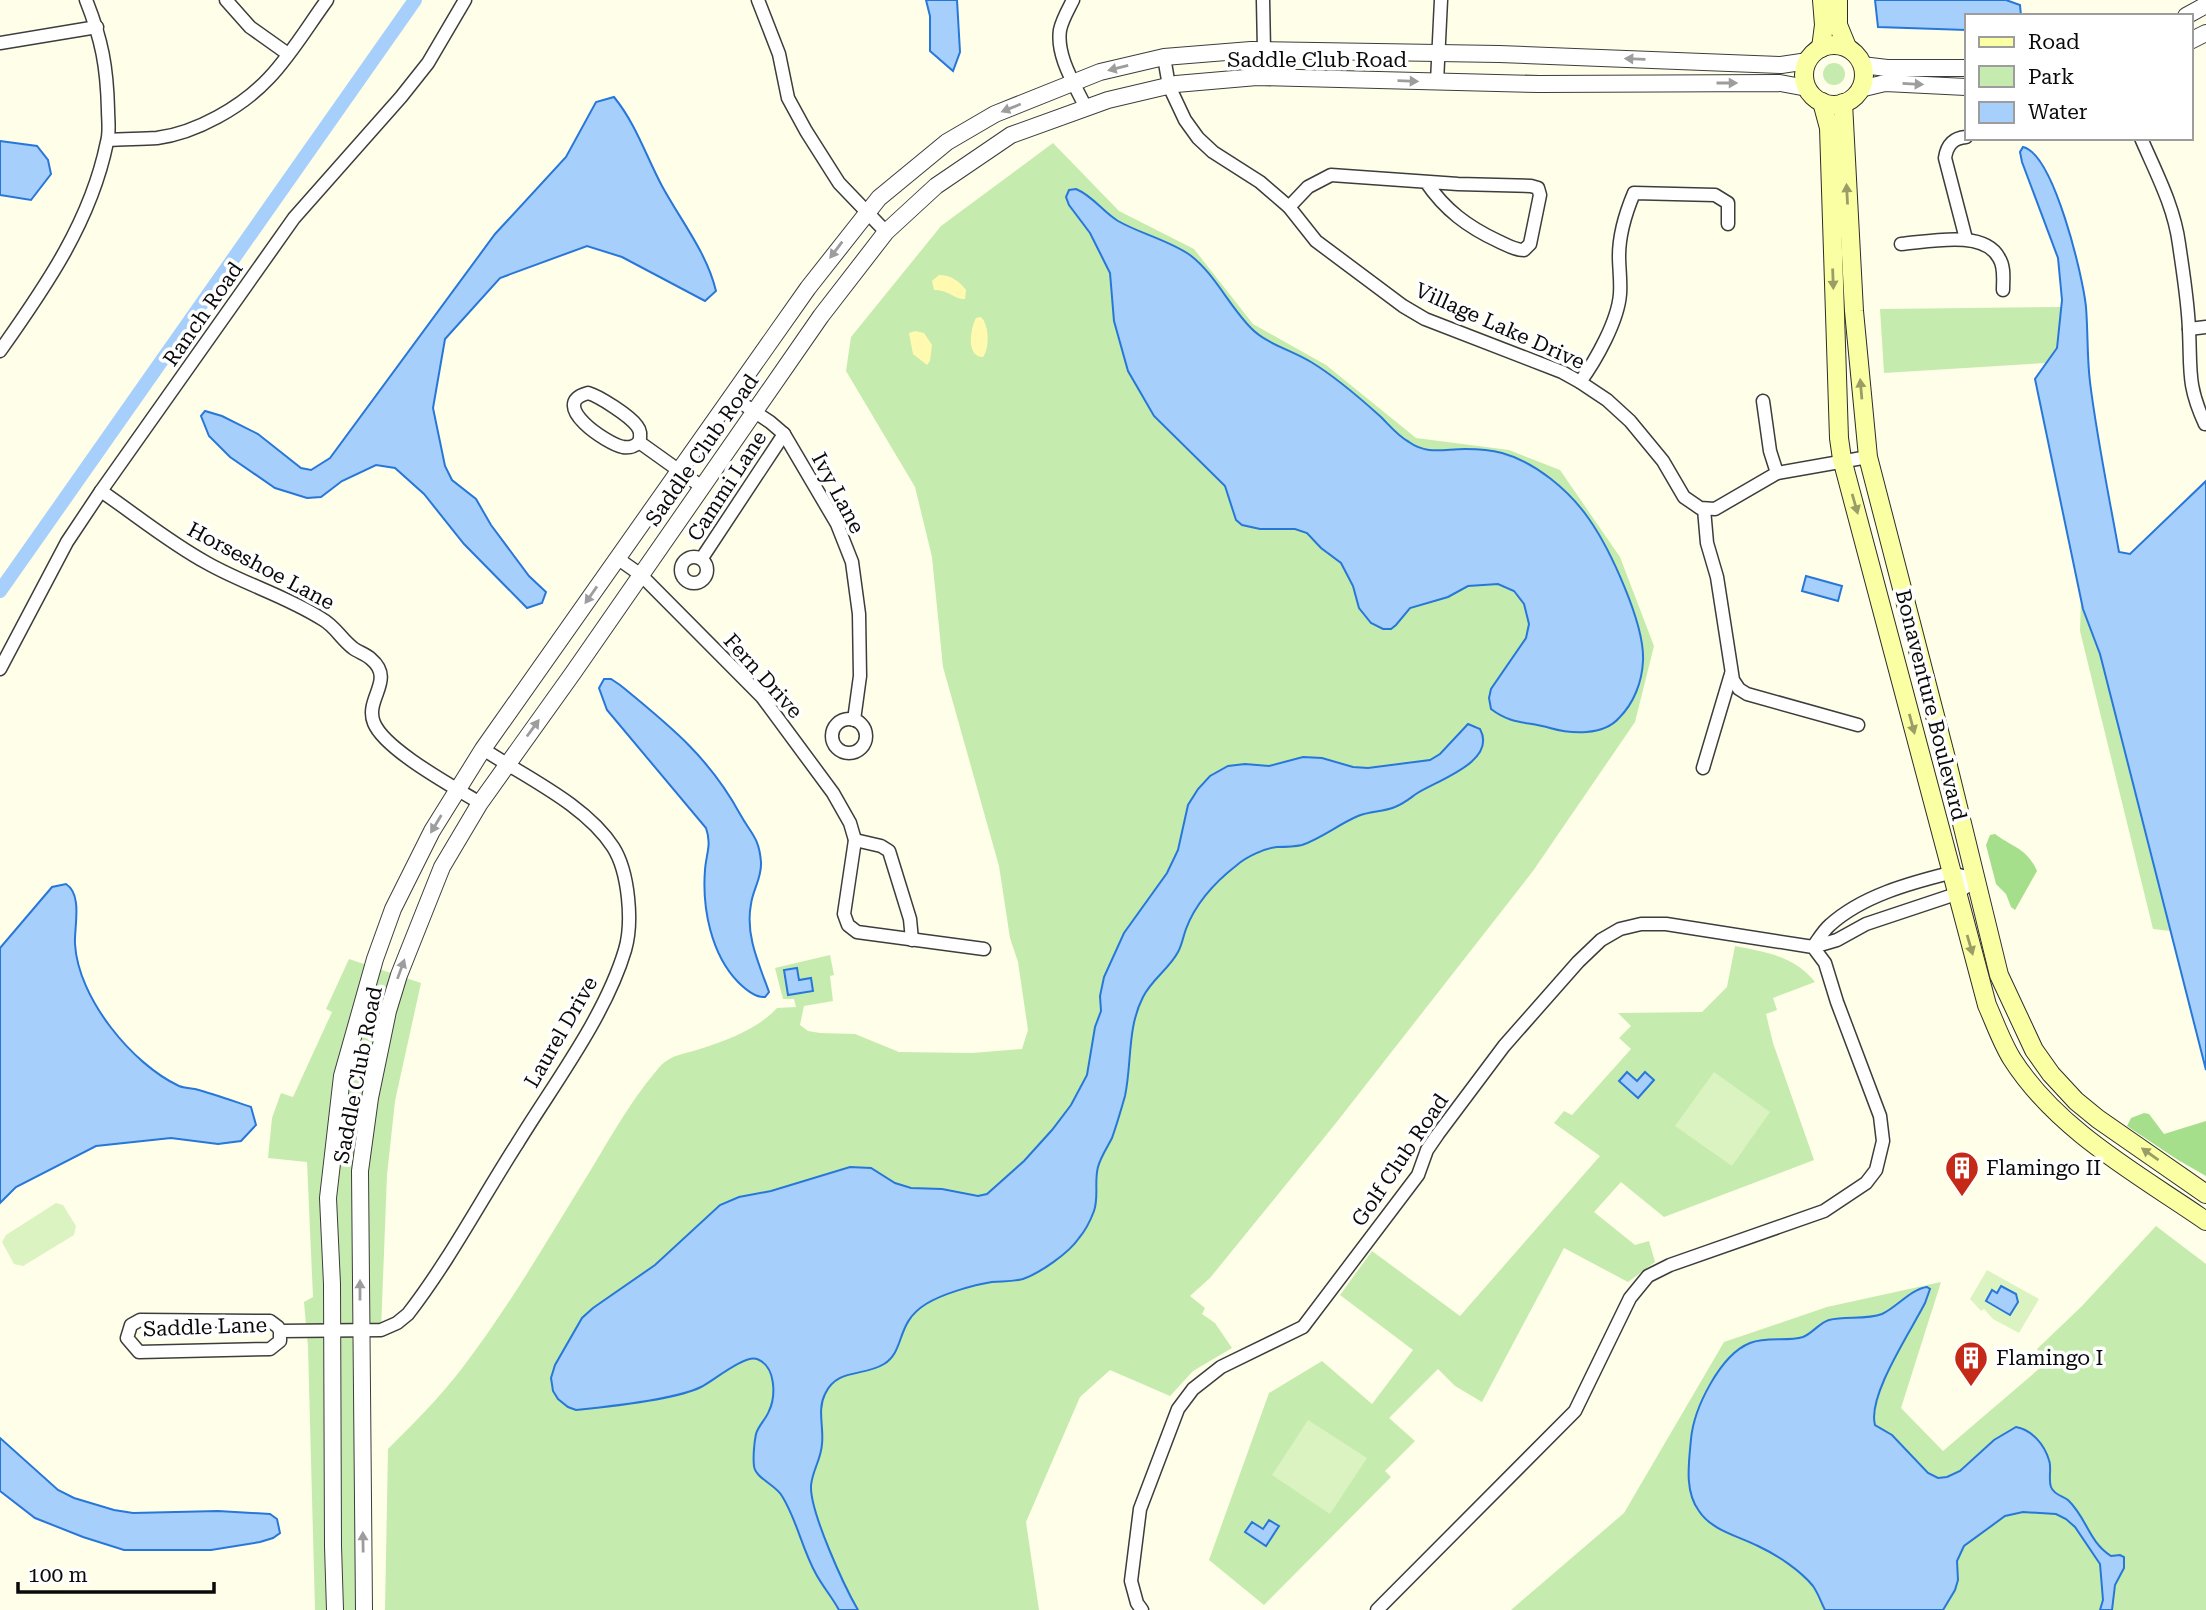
<svg xmlns="http://www.w3.org/2000/svg" width="2206" height="1610" viewBox="0 0 2206 1610" font-family="'Roboto Serif',serif">
	<style>
		.green { fill: #c5ecae }
		.forest { fill: #a5df8c }
		.sand { fill: #fffab0 }
		.pitch { fill: #daf3c1 }
		.water { fill: #a7cffc; stroke: #2777d9; stroke-width: 2 }
		.lines { fill: none; stroke-linecap: round; stroke-linejoin: round }
		.canal { stroke: #a7cffc; stroke-width: 14 }
		.minor-casing { stroke: #3d3d3d; stroke-width: 15 }
		.tertiary-casing { stroke: #3d3d3d; stroke-width: 18 }
		.secondary-casing { stroke: #2c2c2c; stroke-width: 20 }
		.minor { stroke: #fff; stroke-width: 12 }
		.tertiary { stroke: #fff; stroke-width: 16 }
		.secondary { stroke: #fbffa3; stroke-width: 18 }
		.oneway { fill: #9d9d9d }
		.oneway2 { fill: #9b9d66 }
		.labels { text-anchor: middle; stroke-width: 7; stroke-linejoin: round; paint-order: stroke }
		.street-label { font-size: 21px; fill: #0a0a0a; stroke: #fff }
		.poi-label { font-size: 21px; fill: #0a0a0a; stroke: #fff; text-anchor: start }
	</style>
	<rect width="100%" height="100%" fill="#fffee8"/>
	<!-- green -->
	<g class="green">
		<circle cx="1834" cy="74" r="11"/>
		<path d="M 1053,143 L 1119,211 L 1194,249 L 1253,324 L 1326,365 L 1416,438 L 1509,450 L 1560,470 L 1620,557 L 1654,646 L 1635,722 L 1533,871 L 1336,1123 L 1210,1278 L 1190,1296 L 1205,1308 L 1202,1314 L 1215,1323 L 1232,1348 L 1193,1371 L 1170,1396 L 1110,1370 L 1080,1397 L 1026,1522 L 1039,1610 L 385,1610 L 388,1449 C 413,1424 438,1399 460,1371 C 504,1314 541,1251 579,1189 C 605,1148 625,1108 657,1070 C 669,1054 686,1054 703,1048 C 728,1040 759,1028 777,1008 L 796,1007 L 794,999 L 783,999 L 775,968 L 830,955 L 834,975 L 830,976 L 833,1001 L 804,1006 L 800,1025 L 808,1031 L 820,1033 L 855,1034 L 899,1052 L 972,1053 L 1022,1049 L 1028,1030 L 1018,962 L 1010,938 L 999,866 L 943,667 L 932,557 L 915,487 L 846,371 L 851,337 L 941,226 Z"/>
		<path d="M 2061,307 L 2057,348 L 2046,363 L 1884,373 L 1880,309 Z"/>
		<path d="M 2081,599 L 2100,654 L 2170,931 L 2153,929 L 2080,631 Z"/>
		<path d="M 1735,946 C 1766,952 1794,956 1815,982 L 1773,998 L 1777,1010 L 1766,1014 L 1773,1043 L 1814,1160 L 1664,1217 L 1621,1182 L 1594,1212 L 1635,1245 L 1649,1241 L 1655,1262 L 1628,1282 L 1564,1248 L 1482,1402 L 1455,1386 L 1438,1369 L 1389,1418 L 1415,1441 L 1385,1471 L 1391,1477 L 1264,1605 L 1209,1560 L 1269,1393 L 1322,1361 L 1372,1404 L 1413,1350 L 1340,1295 L 1372,1251 L 1460,1316 L 1600,1156 L 1554,1123 L 1564,1111 L 1572,1115 L 1631,1049 L 1619,1038 L 1631,1026 L 1618,1013 L 1702,1012 L 1727,987 Z"/>
		<path d="M 349,959 L 421,983 L 395,1101 L 387,1175 L 381,1330 L 361,1330 L 364,1610 L 315,1610 L 308,1347 L 304,1302 L 313,1297 L 307,1162 L 268,1158 L 272,1118 L 281,1093 L 293,1097 L 332,1012 L 326,1009 Z"/>
		<path d="M 2156,1226 L 2206,1264 L 2206,1610 L 1511,1610 L 1624,1513 L 1724,1342 L 1827,1307 L 1941,1282 L 1901,1408 L 1943,1451 L 2047,1362 L 2037,1349 L 2082,1306 Z"/>
	</g>
	<!-- forest -->
	<g class="forest">
		<path d="M 1995,834 C 2012,847 2027,848 2037,871 L 2015,910 L 2011,907 L 2006,894 L 1996,884 L 1986,845 L 1990,835 Z"/>
		<path d="M 2144,1113 L 2149,1114 L 2164,1134 L 2206,1121 L 2206,1176 L 2178,1160 L 2127,1126 L 2131,1118 Z"/>
	</g>
	<!-- sand -->
	<g class="sand">
		<path d="M 939,275 C 951,275 959,281 966,290 L 965,299 C 955,300 948,289 934,290 L 932,281 Z"/>
		<path d="M 981,317 C 989,325 990,347 983,357 C 966,357 970,329 976,318 Z"/>
		<path d="M 915,331 L 924,333 L 932,345 L 930,361 L 927,365 L 913,354 L 909,333 Z"/>
	</g>
	<!-- pitch -->
	<g class="pitch">
		<path d="M 1714,1072 L 1770,1112 L 1732,1166 L 1675,1126 Z"/>
		<path d="M 56,1203 L 63,1205 L 76,1226 L 74,1235 L 23,1266 L 14,1264 L 2,1242 L 6,1235 Z"/>
		<path d="M 1987,1270 L 2039,1299 L 2019,1333 L 1993,1319 L 1984,1309 L 1981,1311 L 1970,1299 Z"/>
		<path d="M 1308,1420 L 1367,1458 L 1330,1514 L 1272,1475 Z"/>
	</g>
	<!-- water -->
	<g class="water">
		<path d="M 926,0 L 957,0 L 960,52 L 953,71 L 930,51 L 930,16 Z"/>
		<path d="M 1875,0 L 2006,0 L 2020,5 L 2021,16 L 1966,16 L 1966,30 L 1878,27 Z"/>
		<path d="M 614,97 C 636,124 646,156 662,186 C 681,221 707,253 716,291 L 705,301 L 622,257 L 587,246 L 500,278 L 445,339 L 433,408 L 445,466 L 452,480 L 476,499 L 491,525 L 529,576 L 546,592 L 542,603 L 527,608 L 464,544 L 424,494 L 395,468 L 376,465 L 342,481 L 321,497 L 307,498 L 275,488 L 230,457 L 209,436 L 201,416 L 205,411 L 222,416 L 258,434 L 301,468 L 311,470 L 330,458 L 495,234 L 566,157 L 596,102 Z"/>
		<path d="M 0,141 L 37,146 L 48,160 L 51,174 L 31,200 L 0,195 Z"/>
		<path d="M 2023,147 C 2054,154 2083,277 2086,307 C 2088,332 2087,358 2090,382 C 2097,439 2109,496 2119,552 L 2130,554 L 2206,481 L 2206,1070 L 2100,654 L 2083,609 L 2035,379 L 2057,348 L 2062,300 L 2058,258 L 2022,162 L 2020,152 Z"/>
		<path d="M 1076,189 C 1093,196 1103,212 1118,221 C 1141,234 1168,240 1190,255 C 1215,274 1229,306 1251,328 C 1266,344 1292,350 1311,362 C 1336,377 1360,398 1381,417 C 1390,426 1398,436 1409,442 C 1427,455 1444,449 1465,449 C 1476,449 1491,450 1502,453 C 1535,462 1569,490 1589,519 C 1610,549 1645,624 1643,661 C 1642,682 1634,703 1619,718 C 1603,736 1571,734 1550,728 C 1526,721 1512,725 1491,709 L 1489,698 L 1491,689 L 1526,638 L 1529,624 L 1524,604 L 1514,591 L 1498,584 L 1468,586 L 1448,597 L 1410,608 L 1396,625 L 1391,629 L 1383,629 L 1371,623 L 1359,608 L 1353,586 L 1341,563 L 1321,548 L 1307,533 L 1295,529 L 1260,529 L 1242,525 L 1236,520 L 1225,486 L 1154,416 L 1128,371 L 1114,321 L 1110,273 L 1090,233 L 1069,205 L 1066,197 L 1069,190 Z"/>
		<path d="M 1806,576 L 1842,586 L 1838,601 L 1802,591 Z"/>
		<path d="M 604,679 L 611,679 L 620,685 C 670,726 709,757 740,814 C 751,834 759,837 761,862 C 762,878 753,889 751,904 C 745,935 759,964 769,992 L 765,997 C 755,998 745,989 738,982 C 711,954 702,908 705,870 C 706,854 712,845 706,828 L 607,710 L 599,688 Z"/>
		<path d="M 1468,724 L 1480,729 C 1498,762 1435,781 1416,794 C 1409,799 1403,804 1395,807 C 1383,812 1370,811 1358,816 C 1339,824 1322,838 1302,845 C 1293,847 1286,847 1277,847 C 1265,848 1246,857 1237,865 C 1215,882 1196,902 1186,929 C 1183,937 1182,945 1178,952 C 1169,969 1152,979 1143,997 C 1127,1028 1132,1063 1125,1096 C 1121,1110 1117,1124 1112,1138 C 1107,1148 1101,1156 1098,1167 C 1094,1181 1099,1197 1094,1211 C 1091,1219 1085,1231 1079,1238 C 1069,1253 1040,1273 1023,1279 C 1012,1282 1003,1281 992,1282 C 973,1285 942,1294 926,1304 C 895,1323 906,1350 884,1364 C 863,1377 837,1368 825,1394 C 817,1410 824,1427 822,1444 C 821,1460 812,1471 811,1486 C 810,1512 844,1586 858,1610 L 839,1610 C 832,1597 823,1587 816,1574 C 802,1549 797,1520 782,1496 C 776,1485 755,1478 754,1466 C 753,1458 754,1443 756,1434 C 758,1426 766,1419 769,1411 C 776,1396 776,1366 757,1359 C 744,1355 713,1381 701,1387 C 675,1400 606,1407 576,1410 L 568,1407 L 558,1399 L 553,1391 L 551,1378 L 555,1365 L 582,1318 L 593,1308 L 655,1265 L 720,1205 L 739,1197 L 771,1191 L 850,1167 L 871,1168 L 895,1183 L 911,1188 L 942,1189 L 978,1196 L 987,1194 L 1024,1161 L 1052,1130 L 1071,1105 L 1087,1075 L 1095,1027 L 1101,1011 L 1100,996 L 1104,977 L 1124,933 L 1167,873 L 1178,850 L 1188,805 L 1198,789 L 1210,776 L 1228,766 L 1245,764 L 1269,766 L 1303,757 L 1322,758 L 1353,767 L 1368,768 L 1430,760 L 1440,754 Z"/>
		<path d="M 66,884 C 83,895 74,927 75,944 C 78,998 132,1064 179,1086 C 184,1088 190,1088 195,1089 C 214,1094 233,1101 251,1107 L 256,1125 L 241,1141 L 218,1144 L 171,1138 L 96,1146 L 16,1187 L 0,1203 L 0,948 L 52,887 Z"/>
		<path d="M 797,968 L 799,980 L 811,978 L 813,991 L 788,995 L 784,970 Z"/>
		<path d="M 1627,1072 L 1637,1081 L 1645,1072 L 1654,1080 L 1638,1098 L 1619,1081 Z"/>
		<path d="M 2001,1286 L 2016,1294 L 2018,1302 L 2010,1315 L 1986,1301 L 1992,1290 L 1997,1293 Z"/>
		<path d="M 1927,1287 L 1930,1289 L 1925,1303 C 1911,1331 1867,1396 1875,1425 L 1892,1435 L 1928,1473 L 1938,1478 L 1947,1477 L 1960,1471 L 1994,1440 L 2016,1427 C 2032,1430 2044,1444 2049,1460 C 2052,1468 2048,1479 2051,1487 C 2054,1495 2063,1496 2068,1500 C 2087,1518 2088,1541 2111,1556 L 2120,1555 L 2124,1557 L 2124,1568 L 2115,1585 L 2112,1610 L 2100,1610 L 2103,1600 L 2100,1564 L 2075,1527 L 2066,1519 L 2056,1514 L 2023,1512 L 2005,1516 L 1964,1546 L 1957,1561 L 1958,1580 L 1955,1590 L 1943,1610 L 1825,1610 C 1821,1602 1818,1593 1813,1586 C 1800,1570 1777,1555 1758,1546 C 1738,1536 1711,1530 1699,1511 C 1684,1491 1689,1462 1691,1439 C 1694,1408 1720,1355 1750,1343 C 1767,1336 1787,1342 1803,1337 C 1813,1333 1819,1323 1829,1320 C 1846,1316 1866,1320 1882,1314 C 1897,1307 1911,1289 1927,1287 Z"/>
		<path d="M 0,1438 L 58,1490 L 74,1498 L 114,1510 L 133,1513 L 218,1511 L 270,1514 L 277,1519 L 280,1533 L 273,1538 L 260,1542 L 211,1550 L 124,1550 L 83,1537 L 35,1518 L 0,1491 Z"/>
		<path d="M 1269,1520 L 1279,1526 L 1266,1546 L 1245,1532 L 1252,1522 L 1263,1529 Z"/>
	</g>
	<g class="lines">
		<!-- canal -->
		<path class="canal" d="M 0,591 L 415,0"/>
		<!-- minor casing -->
		<g class="minor-casing">
			<g id="minor">
				<path d="M 226,0 L 250,27 L 288,54"/>
				<path d="M 758,0 L 779,54 L 788,98 L 806,131 L 839,183 L 886,232"/>
				<path d="M 1073,0 C 1068,10 1062,20 1060,30 C 1056,56 1075,85 1086,108"/>
				<path d="M 1263,0 L 1264,50"/>
				<path d="M 0,43 L 97,27"/>
				<path d="M 1164,57 L 1169,86 L 1185,120 L 1198,138 L 1213,152 L 1260,182 L 1289,207 L 1316,241 L 1403,306 L 1425,319 L 1562,372 L 1580,382 L 1607,400 L 1630,421 L 1663,461 L 1684,497 L 1700,508 L 1715,509 L 1777,473 L 1868,457"/>
				<path d="M 1437,82 L 1441,0"/>
				<path d="M 2141,138 C 2156,173 2174,206 2179,244 C 2183,272 2188,301 2189,330 C 2191,371 2187,385 2205,424"/>
				<path d="M 108,140 C 124,139 141,139 157,138 C 196,133 242,107 269,78 C 291,55 308,26 327,0"/>
				<path d="M 1289,207 L 1308,187 L 1331,175 L 1458,184 L 1531,186 L 1538,188 L 1540,195 L 1530,244 L 1524,250 C 1514,250 1507,245 1498,241 C 1468,227 1445,210 1426,182"/>
				<path d="M 1966,239 L 1945,158 C 1947,145 1953,138 1966,137"/>
				<path d="M 1901,244 C 1928,242 1984,229 1999,258 C 2005,267 2003,280 2003,290"/>
				<path d="M 2189,329 L 2206,327"/>
				<path d="M 0,351 C 46,286 91,221 107,142 C 110,132 108,120 108,110 C 107,67 102,40 86,0"/>
				<path d="M 1580,382 C 1596,360 1618,321 1620,294 C 1621,281 1619,268 1619,256 C 1619,235 1626,212 1634,193 L 1715,195 L 1728,203 L 1728,224"/>
				<path d="M 588,393 C 599,396 630,416 637,426 C 641,431 641,436 639,442 C 634,447 630,448 623,447 C 607,444 547,404 588,393 Z"/>
				<path d="M 731,396 L 770,422 L 784,434 L 837,524 L 852,562 L 859,614 L 860,676 L 854,720"/>
				<path d="M 1763,401 L 1770,451 L 1777,473"/>
				<path d="M 639,442 L 702,487"/>
				<path d="M 101,491 C 136,515 170,543 207,563 C 244,584 286,596 322,619 C 335,626 341,639 353,648 C 358,652 366,654 371,659 C 396,680 364,699 374,723 C 385,750 454,787 480,803"/>
				<path d="M 1704,509 L 1707,543 L 1717,577 L 1733,680 L 1739,689 L 1747,694 L 1858,725"/>
				<circle cx="694" cy="570" r="13"/>
				<path d="M 617,558 L 641,575 L 762,697 L 833,793 L 850,823 L 855,840 L 844,914 L 848,925 L 857,932 L 984,949"/>
				<path d="M 702,558 L 784,434"/>
				<path d="M 0,669 L 67,542 L 101,491 L 294,218 L 401,97 L 428,63 L 465,0"/>
				<circle cx="849" cy="736" r="17"/>
				<path d="M 1703,768 L 1731,674"/>
				<path d="M 855,840 L 881,846 L 889,851 L 910,919 L 912,940"/>
				<path d="M 1950,873 L 1977,879 L 1956,894 L 1866,924 L 1837,940 L 1813,947 C 1818,940 1823,931 1830,925 C 1862,896 1910,883 1950,873 Z"/>
				<path d="M 280,1331 L 280,1341 L 270,1349 L 139,1352 L 127,1338 L 131,1325 L 140,1320 L 270,1321 L 278,1327 L 280,1331 L 381,1330 L 397,1323 L 408,1314 C 449,1261 481,1200 517,1144 C 553,1085 605,1017 625,950 C 633,923 629,872 613,847 C 585,804 525,777 483,749"/>
				<path d="M 1142,1610 L 1137,1603 L 1131,1581 L 1140,1509 L 1178,1409 L 1193,1389 L 1221,1367 L 1303,1327 L 1418,1175 L 1427,1150 L 1438,1134 L 1504,1046 L 1578,962 L 1601,940 L 1620,929 L 1641,924 L 1666,924 L 1813,947 L 1825,963 L 1837,1002 L 1880,1116 L 1883,1141 L 1876,1170 L 1866,1183 L 1824,1211 L 1670,1265 L 1648,1276 L 1630,1298 L 1575,1411 L 1377,1610"/>
			</g>
		</g>
		<!-- tertiary casing -->
		<g class="tertiary-casing">
			<g id="tertiary">
				<path d="M 2186,16 L 2206,5"/>
				<path d="M 2190,41 L 2206,33"/>
				<path d="M 1862,65 L 1887,68 L 1966,68"/>
				<path d="M 1860,89 L 1885,83 L 1966,87"/>
				<path d="M 335,1610 L 333,1546 L 332,1284 L 328,1198 L 342,1076 L 375,959 L 393,909 L 432,831 L 483,749 L 808,288 L 879,198 L 947,142 L 995,114 L 1100,72 L 1164,57 L 1251,50 L 1499,54 L 1781,65 L 1808,61"/>
				<path d="M 364,1610 L 360,1171 L 370,1098 L 388,1011 L 399,975 L 442,867 L 480,803 L 573,673 L 821,316 L 886,232 L 936,186 L 1011,135 L 1108,100 L 1176,84 L 1257,77 L 1539,84 L 1780,83 L 1807,88"/>
			</g>
		</g>
		<!-- secondary casing -->
		<g class="secondary-casing">
			<g id="secondary">
				<path d="M 1838,0 L 1838,25 L 1847,47"/>
				<circle cx="1834" cy="75" r="30"/>
				<path d="M 1821,48 L 1824,25 L 1822,0"/>
				<path d="M 1822,102 L 1829,128 L 1839,438 L 1842,459 L 1987,1005 C 1995,1023 2002,1043 2012,1059 C 2058,1131 2138,1174 2206,1221"/>
				<path d="M 1843,103 L 1854,311 L 1868,457 L 1948,766 L 1999,975 L 2034,1050 L 2051,1074 L 2076,1101 L 2098,1119 L 2206,1194"/>
			</g>
		</g>
		<!-- minor -->
		<use href="#minor" class="minor"/>
		<!-- tertiary -->
		<use href="#tertiary" class="tertiary"/>
		<!-- secondary -->
		<use href="#secondary" class="secondary"/>
	</g>
	<!-- one-way arrows -->
	<defs><path id="oneway-solid" d="M-6-.8H1V-3.2L6.5 0L1 3.2V.8H-6Z" transform="scale(1.75)"/></defs>
	<g class="oneway">
		<use href="#oneway-solid" transform="translate(1635 59) rotate(-178)"/>
		<use href="#oneway-solid" transform="translate(1118 68) rotate(166)"/>
		<use href="#oneway-solid" transform="translate(1408 81) rotate(2)"/>
		<use href="#oneway-solid" transform="translate(1727 83)"/>
		<use href="#oneway-solid" transform="translate(1913 84) rotate(3)"/>
		<use href="#oneway-solid" transform="translate(1011 108) rotate(158)"/>
		<use href="#oneway-solid" transform="translate(836 250) rotate(127)"/>
		<use href="#oneway-solid" transform="translate(591 595) rotate(125)"/>
		<use href="#oneway-solid" transform="translate(533 728) rotate(-54)"/>
		<use href="#oneway-solid" transform="translate(436 824) rotate(121)"/>
		<use href="#oneway-solid" transform="translate(401 969) rotate(-70)"/>
		<use href="#oneway-solid" transform="translate(360 1290) rotate(-90)"/>
		<use href="#oneway-solid" transform="translate(363 1542) rotate(-91)"/>
	</g>
	<g class="oneway2">
		<use href="#oneway-solid" transform="translate(1847 194) rotate(-93)"/>
		<use href="#oneway-solid" transform="translate(1833 279) rotate(88)"/>
		<use href="#oneway-solid" transform="translate(1861 389) rotate(-95)"/>
		<use href="#oneway-solid" transform="translate(1855 504) rotate(74)"/>
		<use href="#oneway-solid" transform="translate(1912 724) rotate(75)"/>
		<use href="#oneway-solid" transform="translate(1970 945) rotate(74)"/>
		<use href="#oneway-solid" transform="translate(2150 1154) rotate(-145)"/>
	</g>
	<!-- icons -->
	<defs>
		<g id="building-pin" transform="scale(1.75)"><path d="M0 17L-7.5 6A9.5 9.5 0 1 1 7.5 6Z" fill="#c52917" stroke="#fff"/><path d="M-4-6H4V6H1V3H-1V6H-4ZM-2.5-4.3h1.7v1.8h-1.7ZM.8-4.3h1.7v1.8H.8ZM-2.5-1h1.7V.8h-1.7ZM.8-1h1.7V.8H.8Z" fill="#fff"/></g>
	</defs>
	<g fill-rule="evenodd">
		<use href="#building-pin" x="1962" y="1168"/>
		<use href="#building-pin" x="1971" y="1358"/>
	</g>
	<g class="labels">
		<!-- street labels -->
		<g class="street-label">
			<text x="1317" y="67">Saddle Club Road</text>
			<text transform="translate(203 314) rotate(-55)" y="7">Ranch Road</text>
			<text transform="translate(1500 326) rotate(24)" y="7">Village Lake Drive</text>
			<text transform="translate(702 450) rotate(-55)" y="7">Saddle Club Road</text>
			<text transform="translate(727 486) rotate(-57)" y="7">Cammi Lane</text>
			<text transform="translate(838 493) rotate(62)" y="7">Ivy Lane</text>
			<text transform="translate(261 566) rotate(28)" y="7">Horseshoe Lane</text>
			<text transform="translate(763 676) rotate(48)" y="7">Fern Drive</text>
			<text transform="translate(1931 705) rotate(76)" y="7">Bonaventure Boulevard</text>
			<text transform="translate(561 1032) rotate(-60)" y="7">Laurel Drive</text>
			<text transform="translate(358 1075) rotate(-79)" y="7">Saddle Club Road</text>
			<text transform="translate(1400 1160) rotate(-56)" y="7">Golf Club Road</text>
			<text transform="translate(205 1327) rotate(-2)" y="7">Saddle Lane</text>
		</g>
		<!-- poi labels -->
		<g class="poi-label">
			<text x="1986" y="1175">Flamingo II</text>
			<text x="1996" y="1365">Flamingo I</text>
		</g>
	</g>
	<!-- legend -->
	<rect x="1965" y="14" width="228" height="126" fill="#ffffff" stroke="#9d9d9d" stroke-width="2"/>
	<rect x="1979" y="37" width="35" height="10" fill="#fbffa3" stroke="#9d9d9d" stroke-width="2"/>
	<text x="2028" y="49" font-size="21" fill="#0a0a0a">Road</text>
	<rect x="1979" y="66" width="35" height="21" fill="#c5ecae" stroke="#9d9d9d" stroke-width="2"/>
	<text x="2028" y="84" font-size="21" fill="#0a0a0a">Park</text>
	<rect x="1979" y="102" width="35" height="21" fill="#a7cffc" stroke="#9d9d9d" stroke-width="2"/>
	<text x="2028" y="119" font-size="21" fill="#0a0a0a">Water</text>
	<!-- scale -->
	<path d="M18 1582v10h196v-10" fill="none" stroke="#0a0a0a" stroke-width="3.5"/>
	<text x="28" y="1582" font-size="21" fill="#0a0a0a" stroke="#ffffff" stroke-width="5" paint-order="stroke">100 m</text>
</svg>
